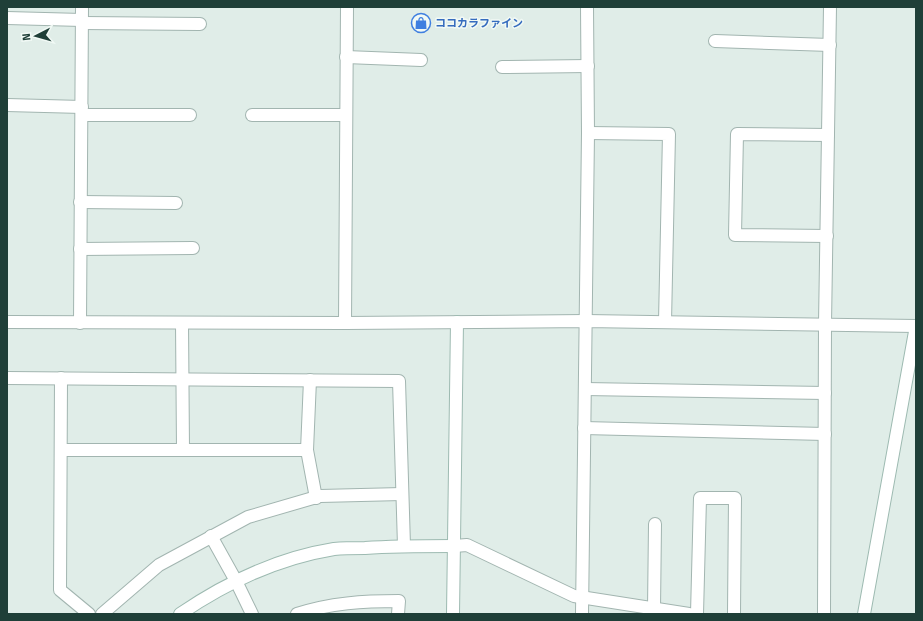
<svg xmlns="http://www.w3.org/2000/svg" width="923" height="621" viewBox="0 0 923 621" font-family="'Fira Sans','Noto Sans JP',sans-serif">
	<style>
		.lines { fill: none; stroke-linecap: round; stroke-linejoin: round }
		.street-casing { stroke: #a2b5b0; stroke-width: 14 }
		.secondary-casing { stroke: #9dbab1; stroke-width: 14 }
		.street { stroke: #fff; stroke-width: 12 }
		.secondary { stroke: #fff; stroke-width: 12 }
		.labels { text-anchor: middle; stroke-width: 3; stroke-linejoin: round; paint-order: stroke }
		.shop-label { font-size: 11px; font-weight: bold; fill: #366cbe; stroke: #f1f9f5; text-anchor: start }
	</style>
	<rect width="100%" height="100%" fill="#e0ede8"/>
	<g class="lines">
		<!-- street casing -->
		<g class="street-casing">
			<g id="street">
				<path d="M 7,18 L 82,20"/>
				<path d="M 82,23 L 200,24"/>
				<path d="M 715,41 L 830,45"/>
				<path d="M 346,57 L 421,60"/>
				<path d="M 502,67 L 588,66"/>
				<path d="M 7,105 L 82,107"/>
				<path d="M 82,115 L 190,115"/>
				<path d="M 252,115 L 346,115"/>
				<path d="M 588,133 L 669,134 L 665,322"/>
				<path d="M 80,202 L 176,203"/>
				<path d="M 827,236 L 735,235 L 737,134 L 828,135"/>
				<path d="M 80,249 L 193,248"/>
				<path d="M 7,322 L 345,323 L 586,321 L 916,326"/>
				<path d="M 80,323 L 82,7"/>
				<path d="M 182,323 L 183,450"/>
				<path d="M 345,323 L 347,7"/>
				<path d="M 7,378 L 399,381 L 404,546"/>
				<path d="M 61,378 L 60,590 L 89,614"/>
				<path d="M 585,389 L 825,393"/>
				<path d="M 584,428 L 825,434"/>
				<path d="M 61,450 L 307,450 L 310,380"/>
				<path d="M 307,450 L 316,498"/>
				<path d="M 211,536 L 236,581 L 252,614"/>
				<path d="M 454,546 L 467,545 L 574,596 L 689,614"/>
				<path d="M 654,609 L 655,524"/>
				<path d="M 102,614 L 159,565 L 248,517 L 320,496 L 402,494"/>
				<path d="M 297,614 C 330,603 364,601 399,601 L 398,614"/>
				<path d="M 582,614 L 588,133 L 587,7"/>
				<path d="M 697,614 L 700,498 L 735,498 L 734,614"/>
				<path d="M 824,614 L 825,324 L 830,7"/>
			</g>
		</g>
		<!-- secondary casing -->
		<g class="secondary-casing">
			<g id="secondary">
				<path d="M 180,614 C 227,582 278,558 334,549 C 344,548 355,548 365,548 C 394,546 424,546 454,546"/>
				<path d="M 453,614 L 457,322"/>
				<path d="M 864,614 L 916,326"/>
			</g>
		</g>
		<!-- street -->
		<use href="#street" class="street"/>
		<!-- secondary -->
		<use href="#secondary" class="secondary"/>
	</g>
	<!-- icons -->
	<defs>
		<g id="shop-ring" transform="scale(1)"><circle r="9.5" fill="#f1f9f5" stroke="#3f7fe0" stroke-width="1.5"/><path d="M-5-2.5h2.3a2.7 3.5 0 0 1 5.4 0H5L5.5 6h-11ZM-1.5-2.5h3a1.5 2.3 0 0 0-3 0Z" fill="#3f7fe0"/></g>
	</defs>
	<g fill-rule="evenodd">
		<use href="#shop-ring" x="421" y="23"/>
	</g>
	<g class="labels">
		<!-- shop labels -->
		<g class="shop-label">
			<text x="435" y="27">ココカラファイン</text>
		</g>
	</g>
	<!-- border -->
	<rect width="923" height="621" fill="none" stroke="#1f3f38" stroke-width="16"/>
	<!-- north arrow -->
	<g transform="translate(36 36) rotate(264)" stroke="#f1f9f5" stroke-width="3" paint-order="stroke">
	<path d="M0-3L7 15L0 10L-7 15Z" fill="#1f3f38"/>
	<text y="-6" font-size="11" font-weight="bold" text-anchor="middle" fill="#1f3f38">N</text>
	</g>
</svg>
